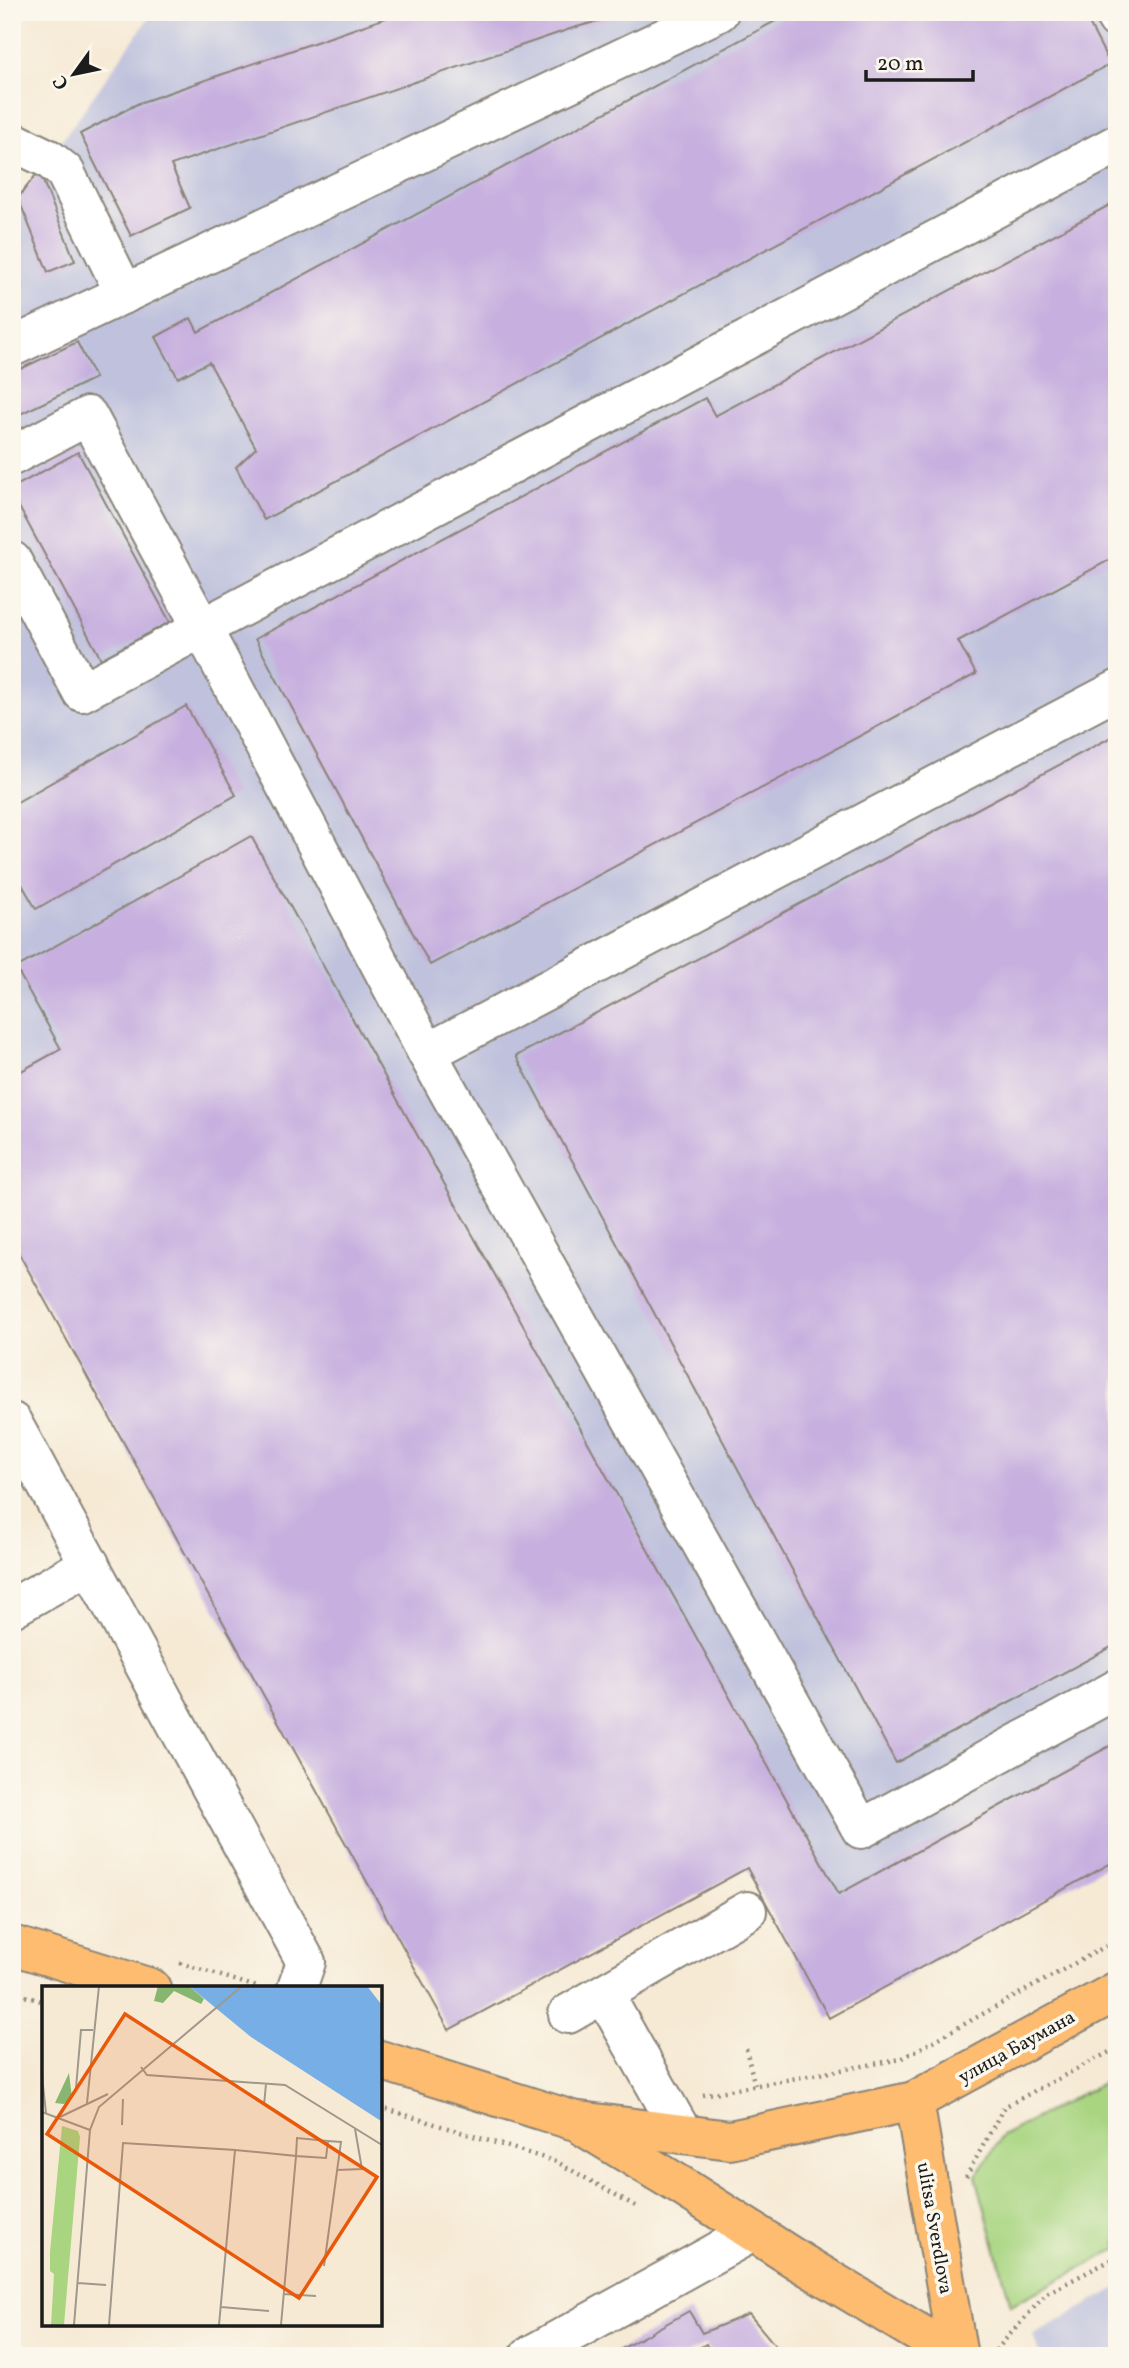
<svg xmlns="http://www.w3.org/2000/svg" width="1129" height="2368" viewBox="0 0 1129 2368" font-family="Vollkorn,serif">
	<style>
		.industrial { fill: #c0c2dd }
		.green { fill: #a9d581; stroke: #62784e; stroke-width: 2 }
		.building { fill: #c7b0df }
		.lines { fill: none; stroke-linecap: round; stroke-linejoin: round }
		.minor-casing { stroke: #898378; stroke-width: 42 }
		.major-casing { stroke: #898378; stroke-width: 42 }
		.path { stroke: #898378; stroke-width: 4.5; stroke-dasharray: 2 5; stroke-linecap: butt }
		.minor { stroke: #fff; stroke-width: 38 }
		.major { stroke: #fdbc70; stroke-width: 38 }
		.labels { text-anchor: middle; stroke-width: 7; stroke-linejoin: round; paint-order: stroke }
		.street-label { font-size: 19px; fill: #1c1c1c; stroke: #fbf7ec }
		.inset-river { fill: none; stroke: #76aee5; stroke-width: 3.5 }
		.inset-road { fill: none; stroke: #9f988b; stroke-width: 2 }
		.view { fill: #e8590c; fill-opacity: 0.15; stroke: #e8590c; stroke-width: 3.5 }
		.inset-edge { fill: none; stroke: #1c1c1c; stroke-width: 3.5 }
	</style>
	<rect width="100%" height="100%" fill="#fbf7ec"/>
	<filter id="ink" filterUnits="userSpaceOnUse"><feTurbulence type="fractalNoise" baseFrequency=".0143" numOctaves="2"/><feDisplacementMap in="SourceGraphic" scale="14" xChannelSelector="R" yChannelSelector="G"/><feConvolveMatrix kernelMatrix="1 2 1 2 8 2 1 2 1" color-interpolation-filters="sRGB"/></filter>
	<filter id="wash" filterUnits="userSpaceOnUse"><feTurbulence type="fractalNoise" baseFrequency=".00686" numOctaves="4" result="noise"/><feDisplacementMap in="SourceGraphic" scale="28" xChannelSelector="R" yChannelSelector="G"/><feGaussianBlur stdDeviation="1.57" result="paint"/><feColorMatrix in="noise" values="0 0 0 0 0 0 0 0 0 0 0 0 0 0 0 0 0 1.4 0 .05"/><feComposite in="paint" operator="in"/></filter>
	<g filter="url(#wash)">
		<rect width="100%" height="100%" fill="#f6ead5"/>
		<!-- industrial -->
		<g class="industrial">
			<path d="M 153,12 L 1117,12 L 1117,1860 L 829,2018 L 746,1868 L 449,2030 L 12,1241 L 12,206 L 49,159 Z"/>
			<path d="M 1117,2288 L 1117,2356 L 1040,2356 L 1033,2335 Z"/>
		</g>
		<!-- green -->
		<path class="green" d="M 1117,2075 L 1117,2249 L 1011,2305 L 976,2176 L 1002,2136 Z"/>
		<g id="blocks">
			<!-- building -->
			<g class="building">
				<path d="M 403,12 L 626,13 L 570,29 L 171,165 L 190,208 L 131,236 L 80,134 L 139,103 Z"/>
				<path d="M 792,12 L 1083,12 L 1110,64 L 264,520 L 236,467 L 256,448 L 209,362 L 178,378 L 156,337 L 191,318 L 198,332 Z"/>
				<path d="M 39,171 L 75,261 L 48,272 L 18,198 Z"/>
				<path d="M 1117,201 L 1117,556 L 958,641 L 976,674 L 430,965 L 255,639 L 705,398 L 715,416 Z"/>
				<path d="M 77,342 L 95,378 L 12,418 L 12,373 Z"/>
				<path d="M 78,452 L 170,622 L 101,659 L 12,494 L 12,488 Z"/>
				<path d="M 186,706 L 236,795 L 36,909 L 12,867 L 12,805 Z"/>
				<path d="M 1117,734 L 1117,1644 L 896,1763 L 516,1056 Z"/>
				<path d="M 251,836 L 839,1894 L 1117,1742 L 1117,1860 L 829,2018 L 747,1868 L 449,2030 L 12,1241 L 12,1076 L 61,1049 L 16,968 Z"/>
				<path d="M 689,2311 L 702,2333 L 749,2314 L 784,2356 L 712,2356 L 706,2344 L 685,2356 L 609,2356 Z"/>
			</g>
		</g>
	</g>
	<g filter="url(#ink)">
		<use href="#blocks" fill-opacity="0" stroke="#898378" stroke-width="2"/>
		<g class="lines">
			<!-- minor casing -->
			<g class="minor-casing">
				<g id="minor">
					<path d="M 1113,12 L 1117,19"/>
					<path d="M 12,141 L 49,159 L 65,172 L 125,294"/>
					<path d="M 12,347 L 719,12"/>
					<path d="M 12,456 L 88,416 L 202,628 L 82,692 L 12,561"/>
					<path d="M 1117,690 L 427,1053 L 861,1829 L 1117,1689"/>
					<path d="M 427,1053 L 202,628 L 1117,144"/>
					<path d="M 12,1422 L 306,1962 L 297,1988"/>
					<path d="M 12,1608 L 90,1564"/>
					<path d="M 604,1994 L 683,2134"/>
					<path d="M 568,2014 L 747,1911"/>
					<path d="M 529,2356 L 753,2232"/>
				</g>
			</g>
			<!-- major casing -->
			<g class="major-casing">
				<g id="major">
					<path d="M 12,1945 L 151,1988"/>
					<path d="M 380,2060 L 572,2120 L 730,2140 L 914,2101 L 1117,1991"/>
					<path d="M 914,2101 L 958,2356"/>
					<path d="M 586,2128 L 683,2187 L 800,2262 L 957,2356"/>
				</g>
			</g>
			<!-- path -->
			<g class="path">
				<path d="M 180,1963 L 260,1988"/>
				<path d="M 12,1992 L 44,2002"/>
				<path d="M 746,2049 L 755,2086"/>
				<path d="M 703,2095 L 901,2059 L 1117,1940"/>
				<path d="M 380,2107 L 557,2162 L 639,2208"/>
				<path d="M 966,2177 L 1004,2107 L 1117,2048"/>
				<path d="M 996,2350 L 1047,2293 L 1117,2257"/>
			</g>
			<!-- minor -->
			<use href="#minor" class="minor"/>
			<!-- major -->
			<use href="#major" class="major"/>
		</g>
	</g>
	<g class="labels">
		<!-- street labels -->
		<g class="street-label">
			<text transform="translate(1016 2046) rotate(-29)" y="7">улица Баумана</text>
			<text transform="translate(936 2228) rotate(80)" y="7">ulitsa Sverdlova</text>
		</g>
	</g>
	<!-- overview -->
	<g transform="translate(42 1986)">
		<rect width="340" height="340" fill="#f6ead5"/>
		<path d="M 20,140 L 36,145 L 38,151 L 22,339 L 9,339 L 12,288 L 8,285 L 8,266 Z" fill="#a9d581"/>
		<path d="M 116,0 L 147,0 L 162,13 L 159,18 L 132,5 L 121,17 L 112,15 ZM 27,87 L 30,112 L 22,118 L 13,117 Z" fill="#86b66f"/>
		<path d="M 147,0 L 325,0 L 339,18 L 339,135 L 209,51 Z" fill="#76aee5"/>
		<path class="inset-river" d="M 205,0 L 340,98"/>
		<path class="inset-road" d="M 99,81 L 105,89 L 243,99 L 340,159M 0,90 L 4,127M 34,102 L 39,44 L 51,44M 45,117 L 57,0M 222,119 L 224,98M 0,126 L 48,144M 18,131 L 66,108M 80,139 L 81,113M 193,164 L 254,170 L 239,339M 295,184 L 320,183 L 313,143M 282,280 L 299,156 L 286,155 L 255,152 L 254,170 L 284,172 L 286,155M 36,297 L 64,299M 241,308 L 274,310M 179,321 L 227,325M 32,339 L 48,144 L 57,121 L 200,0M 67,339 L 81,157 L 193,164 L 177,339"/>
		<path class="view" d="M 83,28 L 335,191 L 257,312 L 5,148 Z"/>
		<rect width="340" height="340" class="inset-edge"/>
	</g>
	<!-- margin -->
	<rect width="1129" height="2368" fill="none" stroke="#fbf7ec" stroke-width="42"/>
	<!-- north arrow -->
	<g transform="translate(74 74) rotate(237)" stroke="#fbf7ec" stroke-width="5" paint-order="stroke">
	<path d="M0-5L12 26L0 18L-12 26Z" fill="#1c1c1c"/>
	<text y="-10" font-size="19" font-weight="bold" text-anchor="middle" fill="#1c1c1c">С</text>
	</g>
	<!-- scale -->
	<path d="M866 70v10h107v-10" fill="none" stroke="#1c1c1c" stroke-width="3.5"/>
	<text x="877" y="70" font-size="21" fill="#1c1c1c" stroke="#fbf7ec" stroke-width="5" paint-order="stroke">20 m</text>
</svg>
